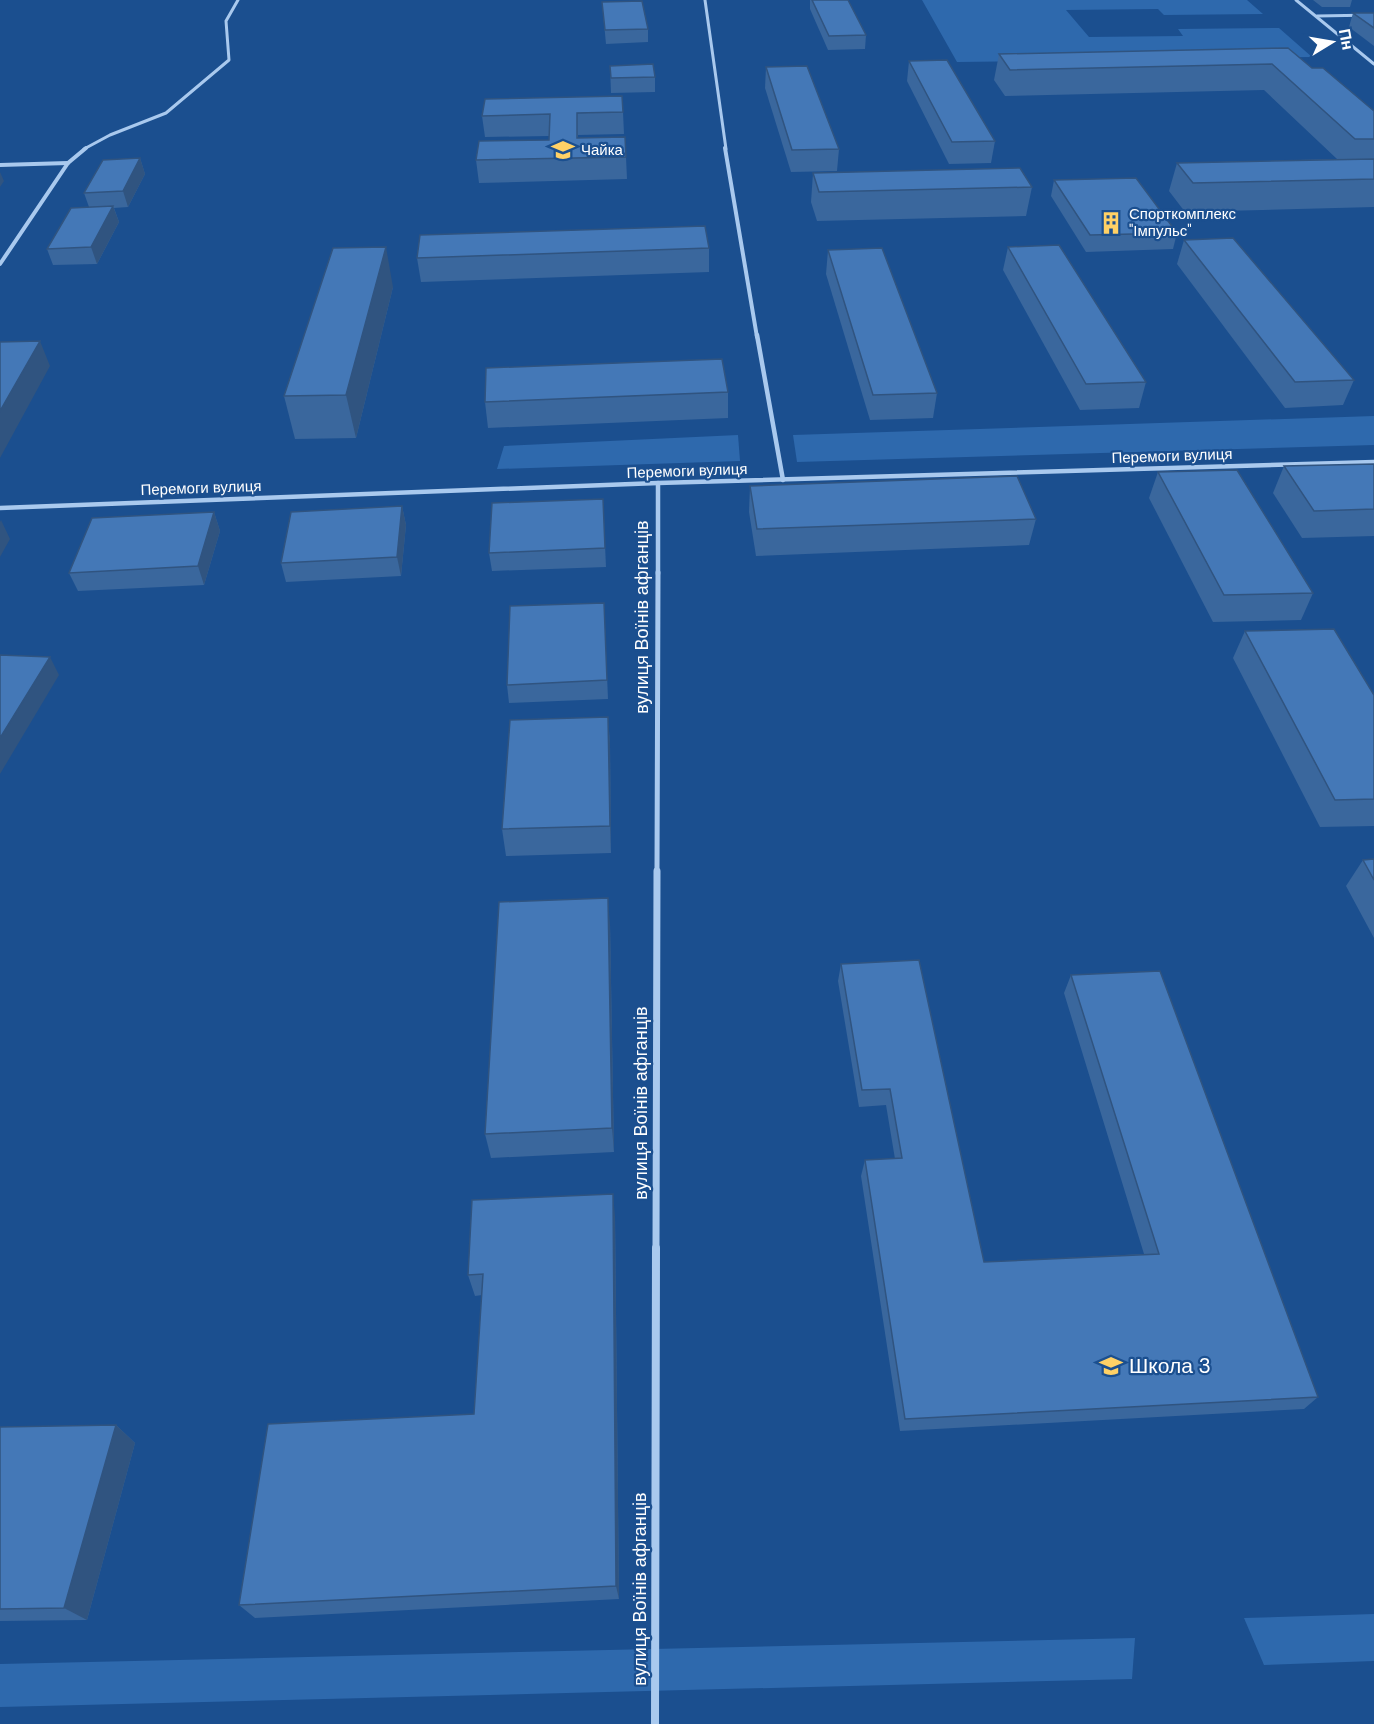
<svg xmlns="http://www.w3.org/2000/svg" width="1374" height="1724" viewBox="0 0 1374 1724" font-family="'DM Sans',sans-serif">
	<style>
		.green { fill: #2e69ad }
		.lines { fill: none; stroke-linecap: round; stroke-linejoin: round }
		.street-far5 { stroke: #a9c9ee; stroke-width: 3 }
		.street-far4 { stroke: #a9c9ee; stroke-width: 4 }
		.street-far3 { stroke: #a9c9ee; stroke-width: 4.5 }
		.street-far2 { stroke: #a9c9ee; stroke-width: 5 }
		.street-far1 { stroke: #a9c9ee; stroke-width: 7 }
		.street { stroke: #a9c9ee; stroke-width: 8 }
		.wall { fill: #3a679d }
		.shaded-wall { fill: #305480 }
		.building { fill: #4478b7; stroke: #305480; stroke-width: 1.5 }
		.labels { text-anchor: middle; stroke-width: 4.5; stroke-linejoin: round; paint-order: stroke }
		.far-poi-label { font-size: 15px; fill: #fff; stroke: #1b4f8f; text-anchor: start }
		.far-street-label { font-size: 15px; fill: #fff; stroke: #1b4f8f }
		.street-label { font-size: 18px; fill: #fff; stroke: #1b4f8f }
		.near-poi-label { font-size: 21px; fill: #fff; stroke: #1b4f8f; text-anchor: start }
	</style>
	<rect width="100%" height="100%" fill="#1b4f8f"/>
	<!-- green -->
	<g class="green">
		<path d="M 922,0 L 1247,0 L 1263,14 L 1164,15 L 1158,9 L 1066,10 L 1089,37 L 1183,36 L 1178,29 L 1279,28 L 1312,57 L 957,62 Z"/>
		<path d="M 1374,416 L 1374,445 L 797,462 L 793,435 Z"/>
		<path d="M 738,435 L 740,461 L 497,469 L 504,446 Z"/>
		<path d="M 1374,1614 L 1374,1661 L 1264,1665 L 1244,1618 Z"/>
		<path d="M 1135,1638 L 1132,1679 L 0,1707 L 0,1664 Z"/>
	</g>
	<g class="lines">
		<!-- street-far5 -->
		<g class="street-far5">
			<path d="M 705,0 L 726,149"/>
			<path d="M 1296,0 L 1374,64"/>
			<path d="M 1317,16 L 1374,15"/>
			<path d="M 84,149 L 110,135 L 166,113 L 229,60 L 226,21 L 238,0"/>
		</g>
		<!-- street-far4 -->
		<g class="street-far4">
			<path d="M 725,148 L 757,337"/>
			<path d="M 0,165 L 68,163"/>
			<path d="M 0,264 L 68,163 L 86,148"/>
		</g>
		<!-- street-far3 -->
		<g class="street-far3">
			<path d="M 757,335 L 783,480"/>
			<path d="M 0,508 L 658,483 L 1374,462"/>
			<path d="M 658,574 L 658,483"/>
		</g>
		<!-- street-far2 -->
		<path class="street-far2" d="M 657,872 L 658,572"/>
		<!-- street-far1 -->
		<path class="street-far1" d="M 656,1249 L 657,871"/>
		<!-- street -->
		<path class="street" d="M 655,1724 L 656,1248"/>
	</g>
	<!-- wall -->
	<g class="wall">
		<path d="M 810,0 L 848,0 L 866,35 L 865,49 L 828,50 L 810,9 Z"/>
		<path d="M 1313,0 L 1352,0 L 1350,7 L 1322,7 Z"/>
		<path d="M 602,2 L 648,29 L 648,42 L 606,44 Z"/>
		<path d="M 1353,13 L 1374,13 L 1374,46 L 1349,27 Z"/>
		<path d="M 1288,48 L 1312,68 L 1374,111 L 1374,207 L 1185,212 L 1169,191 L 1177,163 L 1337,159 L 1264,90 L 1005,96 L 994,80 L 999,54 Z"/>
		<path d="M 909,61 L 995,141 L 991,163 L 949,164 L 907,81 Z"/>
		<path d="M 610,66 L 655,77 L 655,92 L 611,93 Z"/>
		<path d="M 766,67 L 839,149 L 837,171 L 791,172 L 765,88 Z"/>
		<path d="M 623,112 L 624,134 L 578,135 L 578,138 L 626,157 L 627,179 L 479,183 L 476,160 L 549,140 L 549,136 L 485,137 L 482,116 Z"/>
		<path d="M 140,158 L 145,174 L 128,207 L 114,208 L 119,222 L 97,264 L 53,265 L 47,249 L 89,207 L 84,193 Z"/>
		<path d="M 813,173 L 1032,187 L 1026,216 L 817,221 L 811,202 Z"/>
		<path d="M 1054,180 L 1177,233 L 1173,249 L 1086,252 L 1051,196 Z"/>
		<path d="M 1184,240 L 1354,380 L 1343,405 L 1285,408 L 1177,264 Z"/>
		<path d="M 1008,247 L 1146,382 L 1139,408 L 1080,410 L 1003,270 Z"/>
		<path d="M 709,248 L 709,272 L 421,282 L 417,258 Z"/>
		<path d="M 828,250 L 937,393 L 933,418 L 870,420 L 826,274 Z"/>
		<path d="M 393,287 L 356,438 L 295,439 L 284,396 Z"/>
		<path d="M 728,392 L 728,418 L 488,428 L 485,402 Z"/>
		<path d="M 1374,464 L 1374,536 L 1302,538 L 1273,493 L 1284,466 Z"/>
		<path d="M 1158,472 L 1313,593 L 1301,620 L 1213,622 L 1149,498 Z"/>
		<path d="M 750,486 L 1036,519 L 1029,545 L 756,556 L 749,512 Z"/>
		<path d="M 603,499 L 606,567 L 492,571 L 489,553 Z"/>
		<path d="M 402,506 L 406,525 L 401,576 L 286,582 L 281,563 Z"/>
		<path d="M 214,512 L 220,531 L 204,585 L 78,591 L 69,573 Z"/>
		<path d="M 604,603 L 608,699 L 509,703 L 507,685 Z"/>
		<path d="M 1245,631 L 1374,695 L 1374,826 L 1320,827 L 1233,658 Z"/>
		<path d="M 608,717 L 610,744 L 611,853 L 506,856 L 502,829 Z"/>
		<path d="M 1374,859 L 1374,938 L 1346,886 L 1363,860 Z"/>
		<path d="M 610,924 L 614,1152 L 491,1158 L 485,1134 Z"/>
		<path d="M 841,964 L 984,1262 L 1144,1254 L 1064,993 L 1071,975 L 1318,1397 L 1304,1409 L 900,1431 L 861,1176 L 865,1160 L 895,1159 L 886,1105 L 859,1107 L 838,981 Z"/>
		<path d="M 615,1216 L 619,1599 L 255,1618 L 239,1605 L 474,1414 L 482,1295 L 475,1296 L 468,1275 Z"/>
		<path d="M 116,1425 L 135,1443 L 87,1620 L 0,1621 L 0,1427 Z"/>
	</g>
	<!-- shaded-wall -->
	<g class="shaded-wall">
		<path d="M 140,158 L 145,174 L 128,207 L 123,191 Z"/>
		<path d="M 0,172 L 4,181 L 0,187 Z"/>
		<path d="M 113,206 L 119,222 L 97,264 L 91,247 Z"/>
		<path d="M 386,247 L 393,287 L 356,438 L 346,395 Z"/>
		<path d="M 40,341 L 50,366 L 0,458 L 0,411 Z"/>
		<path d="M 402,506 L 406,525 L 401,576 L 397,557 Z"/>
		<path d="M 214,512 L 220,531 L 204,585 L 198,566 Z"/>
		<path d="M 1,520 L 10,539 L 0,557 L 0,522 Z"/>
		<path d="M 50,657 L 59,675 L 0,774 L 0,738 Z"/>
		<path d="M 608,717 L 610,744 L 611,853 L 610,826 Z"/>
		<path d="M 608,898 L 610,924 L 614,1152 L 612,1128 Z"/>
		<path d="M 613,1194 L 615,1216 L 619,1599 L 616,1586 Z"/>
		<path d="M 116,1425 L 135,1443 L 87,1620 L 64,1608 Z"/>
	</g>
	<!-- building -->
	<g class="building">
		<path d="M 812,0 L 848,0 L 866,35 L 829,36 Z"/>
		<path d="M 642,1 L 648,29 L 605,30 L 602,2 Z"/>
		<path d="M 1353,13 L 1374,13 L 1374,28 Z"/>
		<path d="M 1288,48 L 1312,68 L 1323,68 L 1374,111 L 1374,139 L 1355,139 L 1272,64 L 1010,70 L 999,54 Z"/>
		<path d="M 947,60 L 995,141 L 952,142 L 909,61 Z"/>
		<path d="M 653,64 L 655,77 L 611,78 L 610,66 Z"/>
		<path d="M 807,66 L 839,149 L 792,150 L 766,67 Z"/>
		<path d="M 622,96 L 623,112 L 577,113 L 577,138 L 625,137 L 626,157 L 476,160 L 479,141 L 549,140 L 550,114 L 482,116 L 485,99 Z"/>
		<path d="M 140,158 L 123,191 L 84,193 L 103,160 Z"/>
		<path d="M 1374,159 L 1374,179 L 1193,183 L 1177,163 Z"/>
		<path d="M 1020,168 L 1032,187 L 819,192 L 813,173 Z"/>
		<path d="M 1136,178 L 1177,233 L 1090,235 L 1054,180 Z"/>
		<path d="M 113,206 L 91,247 L 47,249 L 71,208 Z"/>
		<path d="M 705,226 L 709,248 L 417,258 L 420,235 Z"/>
		<path d="M 1233,238 L 1354,380 L 1295,382 L 1184,240 Z"/>
		<path d="M 1059,245 L 1146,382 L 1086,384 L 1008,247 Z"/>
		<path d="M 386,247 L 346,395 L 284,396 L 333,248 Z"/>
		<path d="M 882,248 L 937,393 L 873,395 L 828,250 Z"/>
		<path d="M 40,341 L 0,411 L 0,342 Z"/>
		<path d="M 722,359 L 728,392 L 485,402 L 486,368 Z"/>
		<path d="M 1374,464 L 1374,509 L 1314,511 L 1284,466 Z"/>
		<path d="M 1237,470 L 1313,593 L 1224,595 L 1158,472 Z"/>
		<path d="M 1017,476 L 1036,519 L 757,529 L 750,486 Z"/>
		<path d="M 603,499 L 605,548 L 489,553 L 492,503 Z"/>
		<path d="M 402,506 L 397,557 L 281,563 L 291,512 Z"/>
		<path d="M 214,512 L 198,566 L 69,573 L 92,518 Z"/>
		<path d="M 604,603 L 607,680 L 507,685 L 510,606 Z"/>
		<path d="M 1334,629 L 1374,695 L 1374,799 L 1335,800 L 1245,631 Z"/>
		<path d="M 0,655 L 50,657 L 0,738 Z"/>
		<path d="M 608,717 L 610,826 L 502,829 L 510,720 Z"/>
		<path d="M 1374,859 L 1374,880 L 1363,860 Z"/>
		<path d="M 608,898 L 612,1128 L 485,1134 L 499,902 Z"/>
		<path d="M 919,960 L 984,1262 L 1159,1254 L 1071,975 L 1160,971 L 1318,1397 L 905,1419 L 865,1160 L 902,1158 L 890,1089 L 862,1090 L 841,964 Z"/>
		<path d="M 613,1194 L 616,1586 L 239,1605 L 268,1424 L 474,1414 L 483,1274 L 468,1275 L 472,1200 Z"/>
		<path d="M 116,1425 L 64,1608 L 0,1609 L 0,1427 Z"/>
	</g>
	<!-- icons -->
	<defs>
		<g id="school-bare" transform="scale(1.8)"><path d="M0-5L7-2L0 1L-7-2ZM-4 1L0 2.5L4 1V4Q0 6-4 4Z" fill="#ffd166" stroke="#1b4f8f" stroke-width="2.5" paint-order="stroke"/></g>
		<g id="building-bare" transform="scale(1.8)"><path d="M-4-6H4V6H1V3H-1V6H-4ZM-2.5-4.3h1.7v1.8h-1.7ZM.8-4.3h1.7v1.8H.8ZM-2.5-1h1.7V.8h-1.7ZM.8-1h1.7V.8H.8Z" fill="#ffd166" stroke="#1b4f8f" stroke-width="2.5" paint-order="stroke"/></g>
	</defs>
	<g fill-rule="evenodd">
		<use href="#school-bare" x="563" y="150"/>
		<use href="#building-bare" x="1111" y="223"/>
		<use href="#school-bare" x="1111" y="1366"/>
	</g>
	<g class="labels">
		<!-- far-poi labels -->
		<g class="far-poi-label">
			<text x="581" y="155">Чайка</text>
			<text x="1129" y="219">Спорткомплекс<tspan x="1129" dy="17">"Імпульс"</tspan></text>
		</g>
		<!-- far-street labels -->
		<g class="far-street-label">
			<text transform="translate(1172 456) rotate(-2)" y="5">Перемоги вулиця</text>
			<text transform="translate(687 471) rotate(-2)" y="5">Перемоги вулиця</text>
			<text transform="translate(201 488) rotate(-2)" y="5">Перемоги вулиця</text>
		</g>
		<!-- street labels -->
		<g class="street-label">
			<text transform="translate(642 617) rotate(-90)" y="6">вулиця Воїнів афганців</text>
			<text transform="translate(641 1103) rotate(-90)" y="6">вулиця Воїнів афганців</text>
			<text transform="translate(640 1589) rotate(-90)" y="6">вулиця Воїнів афганців</text>
		</g>
		<!-- near-poi labels -->
		<g class="near-poi-label">
			<text x="1129" y="1373">Школа 3</text>
		</g>
	</g>
	<!-- north arrow -->
	<g transform="translate(1332 42) rotate(79)" stroke="#1b4f8f" stroke-width="4.5" paint-order="stroke">
	<path d="M0-4.5L10 22L0 15L-10 22Z" fill="#ffffff"/>
	<text y="-9" font-size="16" font-weight="bold" text-anchor="middle" fill="#ffffff">Пн</text>
	</g>
</svg>
